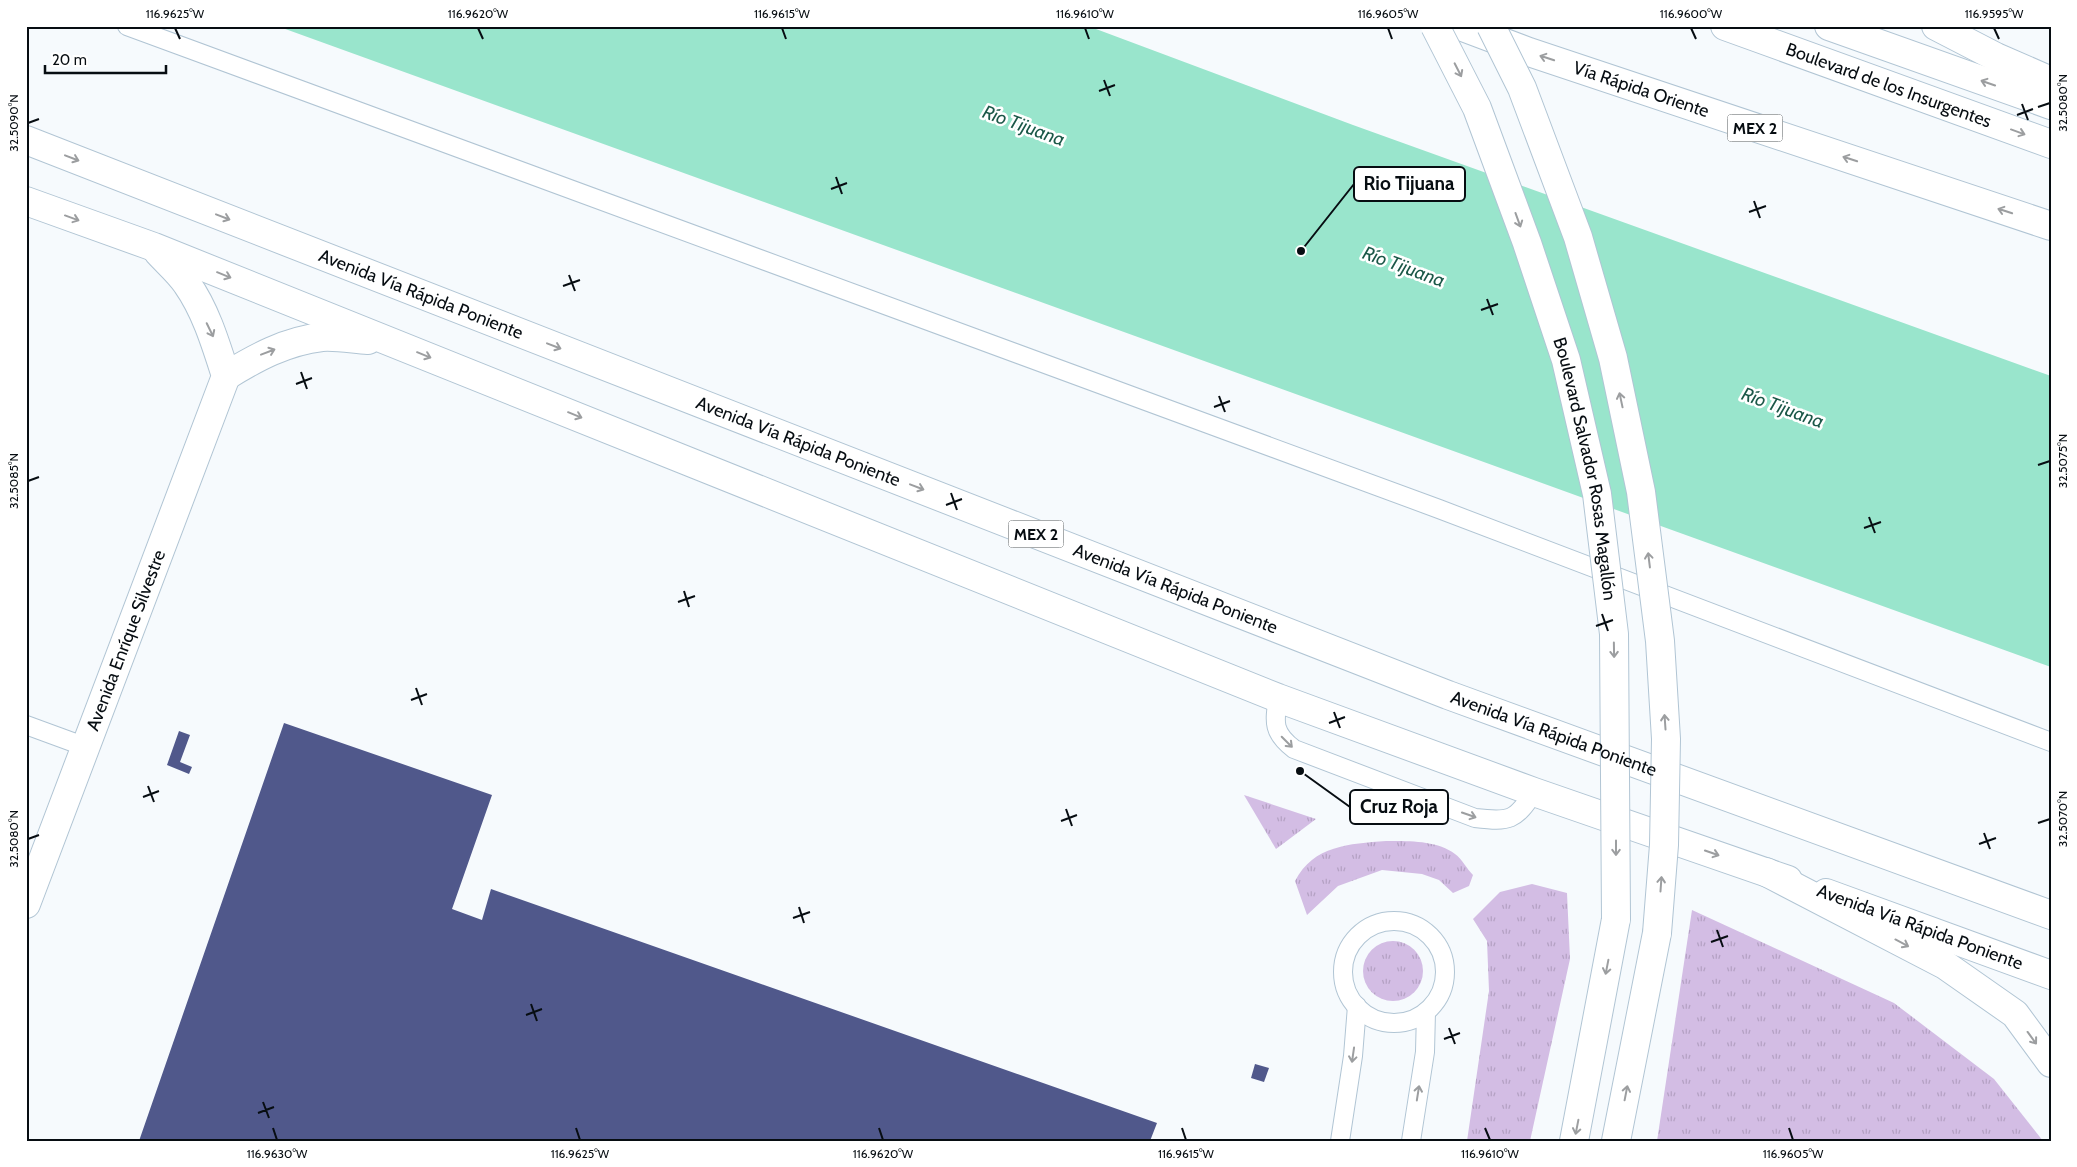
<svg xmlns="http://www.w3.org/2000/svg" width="2077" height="1167" viewBox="0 0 2077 1167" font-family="Cabin,sans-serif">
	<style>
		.grass { fill: url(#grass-tufts) }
		.water { fill: #99e5cc }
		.building { fill: #50588b }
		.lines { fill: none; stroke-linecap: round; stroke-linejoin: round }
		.lane-casing { stroke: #b1c5d4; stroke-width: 20 }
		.secondary-casing { stroke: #b1c5d4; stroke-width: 30 }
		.primary-casing { stroke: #b1c5d4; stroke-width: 30 }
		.highway-casing { stroke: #b1c5d4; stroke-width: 30 }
		.lane { stroke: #fff; stroke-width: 18 }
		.secondary { stroke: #fff; stroke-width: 28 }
		.primary { stroke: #fff; stroke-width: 28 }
		.highway { stroke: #fff; stroke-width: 28 }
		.highway-bridge-casing { stroke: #b1c5d4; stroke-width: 30; stroke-linecap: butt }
		.highway-bridge { stroke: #fff; stroke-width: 28 }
		.oneway { stroke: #9c9ea0 }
		.ticks { fill: none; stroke: #070d12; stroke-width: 2 }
		.labels { text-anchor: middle; stroke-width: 5; stroke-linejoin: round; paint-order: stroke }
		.shield { fill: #fff; stroke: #515659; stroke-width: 1 }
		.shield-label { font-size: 16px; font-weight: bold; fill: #070d12 }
		.street-label { font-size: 18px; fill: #070d12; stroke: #fff }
		.water-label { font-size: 19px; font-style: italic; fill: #1b5848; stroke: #fff }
		.leader { fill: none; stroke: #070d12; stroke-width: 2 }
		.callout-dot { fill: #070d12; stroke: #fff; stroke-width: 2 }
		.callout { fill: #fff; stroke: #070d12; stroke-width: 2 }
		.callout-label { font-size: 19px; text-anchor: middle; font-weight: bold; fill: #070d12 }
		.neatline { fill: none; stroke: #070d12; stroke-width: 2 }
		.ticks-label { font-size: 12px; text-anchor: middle; fill: #070d12 }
	</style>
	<defs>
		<pattern id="grass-tufts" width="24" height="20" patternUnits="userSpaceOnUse" patternTransform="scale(1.25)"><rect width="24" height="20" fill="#d3bde4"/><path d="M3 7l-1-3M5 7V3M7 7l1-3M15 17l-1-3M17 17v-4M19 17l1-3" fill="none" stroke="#b4a1c3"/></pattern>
	</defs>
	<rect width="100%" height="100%" fill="#f6fafd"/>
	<!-- grass -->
	<g class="grass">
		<path d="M 1244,795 L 1316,819 L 1276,849 Z"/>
		<path d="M 1386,841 C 1407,841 1437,840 1455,854 C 1462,859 1467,869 1473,875 L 1469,886 L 1453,893 L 1439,880 L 1422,874 L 1382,870 L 1338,886 L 1307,915 L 1295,881 C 1314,845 1349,844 1386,841 Z"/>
		<path d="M 1532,884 L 1567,893 L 1570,959 L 1530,1141 L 1467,1141 L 1489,991 L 1487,941 L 1473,919 L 1500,892 Z"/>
		<path d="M 1692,910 L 1894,1003 L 1994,1079 L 2043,1141 L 1657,1141 Z"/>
		<circle cx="1393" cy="971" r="30"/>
	</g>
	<!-- water -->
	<path class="water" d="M 277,26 L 1088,26 L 1353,125 L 2051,376 L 2051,667 Z"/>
	<!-- building -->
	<g class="building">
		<path d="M 284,723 L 492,795 L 452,909 L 482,920 L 491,889 L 1157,1123 L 1150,1141 L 139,1141 Z"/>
		<path d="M 179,731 L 190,735 L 180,762 L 192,767 L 189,774 L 167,765 Z"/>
		<path d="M 1255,1064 L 1269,1068 L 1264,1082 L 1251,1078 Z"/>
	</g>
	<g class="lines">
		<!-- lane casing -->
		<g class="lane-casing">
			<g id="lane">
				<path d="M 127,26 L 1439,509 L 2051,742"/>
				<path d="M 1278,698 C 1274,723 1273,733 1294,749 L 1475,818 C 1510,822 1515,821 1534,792"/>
				<path d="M 26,725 L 86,747"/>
				<circle cx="1394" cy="972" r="51"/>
				<path d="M 1340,1141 L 1353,1056 L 1357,1006"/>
				<path d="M 1411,1141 L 1425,1052 L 1426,1012"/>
			</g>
		</g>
		<!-- secondary casing -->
		<g class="secondary-casing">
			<g id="secondary">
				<path d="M 26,201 L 154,247 L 1278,698 L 1534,792 L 1788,880"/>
				<path d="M 226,376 C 255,358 286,341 322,337 C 337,336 353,339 368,340"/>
				<path d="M 1826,893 L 2051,975"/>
				<path id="s1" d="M 26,904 L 226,376 C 216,345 206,311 187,284 C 179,272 167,262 158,252"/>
			</g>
		</g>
		<!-- primary casing -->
		<g class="primary-casing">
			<g id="primary">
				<path id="s2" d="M 1725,26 L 2051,144"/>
				<path d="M 1829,26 L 2051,105"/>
			</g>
		</g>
		<!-- highway casing -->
		<g class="highway-casing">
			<g id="highway">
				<path id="s3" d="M 1460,26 L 1529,52 L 2051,226"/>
				<path d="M 1936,26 L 1996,57 L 2051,81"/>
				<path id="s4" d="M 26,140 L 1448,695 L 2051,915"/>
				<path d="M 1766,872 L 1945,965 L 2015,1014 L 2051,1063"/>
				<path d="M 1574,1141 L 1616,919"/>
				<path d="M 1616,1141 L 1657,933"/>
			</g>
		</g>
		<!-- lane -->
		<use href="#lane" class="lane"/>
		<!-- secondary -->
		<use href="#secondary" class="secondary"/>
		<!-- primary -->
		<use href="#primary" class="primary"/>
		<!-- highway -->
		<use href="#highway" class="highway"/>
		<!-- highway-bridge casing -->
		<g class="highway-bridge-casing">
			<g id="highway-bridge">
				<path id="s5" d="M 1435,26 L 1477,108 L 1527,243 L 1566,360 L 1597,494 L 1614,634 L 1616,919"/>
				<path d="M 1491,26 L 1522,88 L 1578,237 L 1613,358 L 1641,492 L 1660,641 L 1666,739 L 1664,845 L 1657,933"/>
			</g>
		</g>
		<!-- highway-bridge -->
		<use href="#highway-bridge" class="highway-bridge"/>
	</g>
	<!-- one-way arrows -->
	<defs><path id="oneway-shaft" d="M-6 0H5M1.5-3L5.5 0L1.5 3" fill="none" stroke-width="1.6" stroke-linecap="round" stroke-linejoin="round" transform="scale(1.25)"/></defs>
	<g class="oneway">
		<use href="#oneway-shaft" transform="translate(1547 58) rotate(-162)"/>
		<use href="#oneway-shaft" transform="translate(1458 70) rotate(63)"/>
		<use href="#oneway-shaft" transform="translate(1988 83) rotate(-161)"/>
		<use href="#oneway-shaft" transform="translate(2018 132) rotate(20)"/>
		<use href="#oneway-shaft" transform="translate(72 158) rotate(21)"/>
		<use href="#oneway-shaft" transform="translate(1850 159) rotate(-162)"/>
		<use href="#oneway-shaft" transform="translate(2005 211) rotate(-162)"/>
		<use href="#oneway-shaft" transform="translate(223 217) rotate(21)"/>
		<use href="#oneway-shaft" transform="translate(72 218) rotate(20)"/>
		<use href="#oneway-shaft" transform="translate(1518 220) rotate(70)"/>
		<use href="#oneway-shaft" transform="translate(224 275) rotate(22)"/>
		<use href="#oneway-shaft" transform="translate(210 330) rotate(64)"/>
		<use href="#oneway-shaft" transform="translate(554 346) rotate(21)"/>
		<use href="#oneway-shaft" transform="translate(268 352) rotate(-21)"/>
		<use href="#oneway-shaft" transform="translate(424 355) rotate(22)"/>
		<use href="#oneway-shaft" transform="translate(1621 400) rotate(-102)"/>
		<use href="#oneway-shaft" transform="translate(575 415) rotate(22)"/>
		<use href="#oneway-shaft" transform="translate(917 487) rotate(21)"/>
		<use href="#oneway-shaft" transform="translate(1649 560) rotate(-97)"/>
		<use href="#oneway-shaft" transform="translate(1614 650) rotate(89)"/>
		<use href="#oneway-shaft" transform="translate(1665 722) rotate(-94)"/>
		<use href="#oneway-shaft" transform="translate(1287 742) rotate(45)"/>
		<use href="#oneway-shaft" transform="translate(1469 815) rotate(19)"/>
		<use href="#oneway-shaft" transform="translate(1616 848) rotate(90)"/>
		<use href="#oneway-shaft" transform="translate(1712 853) rotate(19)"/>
		<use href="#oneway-shaft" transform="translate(1661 884) rotate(-86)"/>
		<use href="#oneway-shaft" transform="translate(1902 943) rotate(28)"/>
		<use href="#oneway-shaft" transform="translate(1607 967) rotate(101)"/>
		<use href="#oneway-shaft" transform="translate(2032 1038) rotate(54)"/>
		<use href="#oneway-shaft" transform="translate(1353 1055) rotate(98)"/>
		<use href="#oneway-shaft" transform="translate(1418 1093) rotate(-81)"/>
		<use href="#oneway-shaft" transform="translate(1626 1093) rotate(-79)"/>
		<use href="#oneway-shaft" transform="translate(1577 1127) rotate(101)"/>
	</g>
	<!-- ticks -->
	<path class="ticks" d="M 175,28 L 180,39M 478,28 L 483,39M 782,28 L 786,39M 1085,28 L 1089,39M 1388,28 L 1392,39M 1691,28 L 1696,39M 1994,28 L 1999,39M 1104,80 L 1110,96M 1099,91 L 1115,85M 2022,104 L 2028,120M 2038,107 L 2050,103M 2017,115 L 2033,109M 28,123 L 39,119M 836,177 L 842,194M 831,189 L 847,183M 1754,201 L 1760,218M 1749,212 L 1766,206M 569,275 L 575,291M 563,286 L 580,280M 1487,299 L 1493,315M 1481,310 L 1498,304M 301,372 L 307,389M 296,384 L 312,378M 1219,396 L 1225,412M 1214,407 L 1230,401M 2038,465 L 2050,461M 28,481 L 39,477M 951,493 L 957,510M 946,505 L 962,499M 1869,517 L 1875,533M 1864,528 L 1881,522M 684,591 L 689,607M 678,602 L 695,596M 1602,614 L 1608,631M 1596,626 L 1613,620M 416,688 L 422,705M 411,700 L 427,694M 1334,712 L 1340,728M 1329,723 L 1345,717M 148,786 L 154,802M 143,797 L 159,791M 1066,809 L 1072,826M 1061,821 L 1077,815M 2038,823 L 2050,819M 1984,833 L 1990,849M 28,839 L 39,835M 1979,844 L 1996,838M 799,907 L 804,923M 793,918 L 810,912M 1717,930 L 1723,947M 1711,942 L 1728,936M 531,1004 L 537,1021M 526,1015 L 542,1009M 1449,1028 L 1455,1044M 1444,1039 L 1460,1033M 263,1102 L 269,1118M 258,1113 L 274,1107M 273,1128 L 277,1140M 576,1128 L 580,1140M 879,1128 L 883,1140M 1182,1128 L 1186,1140M 1485,1128 L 1490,1140M 1789,1128 L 1793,1140"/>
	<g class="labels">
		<!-- shield labels -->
		<g class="shield">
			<rect x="1727.5" y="114.5" width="55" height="27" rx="4"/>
			<rect x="1008.5" y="520.5" width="55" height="27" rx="4"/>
		</g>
		<g class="shield-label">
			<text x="1755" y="134">MEX 2</text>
			<text x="1036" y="540">MEX 2</text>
		</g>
		<!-- street labels -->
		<g class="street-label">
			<text dy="6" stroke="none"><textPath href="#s2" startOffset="174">Boulevard de los Insurgentes</textPath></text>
			<text dy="6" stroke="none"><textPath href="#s3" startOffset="192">Vía Rápida Oriente</textPath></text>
			<text dy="6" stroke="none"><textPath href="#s4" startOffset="424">Avenida Vía Rápida Poniente</textPath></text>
			<text dy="6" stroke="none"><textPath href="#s4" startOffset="829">Avenida Vía Rápida Poniente</textPath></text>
			<text dy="6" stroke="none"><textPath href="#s5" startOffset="470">Boulevard Salvador Rosas Magallón</textPath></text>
			<text dy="6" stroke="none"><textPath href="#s4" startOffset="1234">Avenida Vía Rápida Poniente</textPath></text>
			<text dy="6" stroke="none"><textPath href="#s1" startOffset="282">Avenida Enríque Silvestre</textPath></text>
			<text dy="6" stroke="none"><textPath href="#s4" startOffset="1639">Avenida Vía Rápida Poniente</textPath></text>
			<text transform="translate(1920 927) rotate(20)" y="6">Avenida Vía Rápida Poniente</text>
		</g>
		<!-- water labels -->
		<g class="water-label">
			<text transform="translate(1024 125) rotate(20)" y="7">Río Tijuana</text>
			<text transform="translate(1404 266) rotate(20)" y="7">Río Tijuana</text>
			<text transform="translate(1783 407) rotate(20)" y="7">Río Tijuana</text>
		</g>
	</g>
	<!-- callouts -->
	<path class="leader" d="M1301 251L1354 184M1300 771L1350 807"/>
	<g class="callout-dot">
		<circle cx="1301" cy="251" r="5"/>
		<circle cx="1300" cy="771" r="5"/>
	</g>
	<g class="callout">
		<rect x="1354" y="167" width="111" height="34" rx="5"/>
		<rect x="1350" y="790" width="98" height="34" rx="5"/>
	</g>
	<g class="callout-label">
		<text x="1409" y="190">Rio Tijuana</text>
		<text x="1399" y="813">Cruz Roja</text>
	</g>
	<!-- border -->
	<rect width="2077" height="1167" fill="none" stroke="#ffffff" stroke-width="55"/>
	<!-- scale -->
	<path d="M45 65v8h121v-8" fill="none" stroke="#070d12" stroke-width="2.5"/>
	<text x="52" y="65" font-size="15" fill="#070d12" stroke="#ffffff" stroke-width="4" paint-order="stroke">20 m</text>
	<rect x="28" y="28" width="2022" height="1112" class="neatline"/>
	<g class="ticks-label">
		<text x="175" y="18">116.9625°W</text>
		<text x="478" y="18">116.9620°W</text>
		<text x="782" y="18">116.9615°W</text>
		<text x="1085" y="18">116.9610°W</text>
		<text x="1388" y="18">116.9605°W</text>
		<text x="1691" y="18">116.9600°W</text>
		<text x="1994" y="18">116.9595°W</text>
		<text transform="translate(2063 103) rotate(-90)" y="4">32.5080°N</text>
		<text transform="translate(14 123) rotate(-90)" y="4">32.5090°N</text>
		<text transform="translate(2063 461) rotate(-90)" y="4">32.5075°N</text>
		<text transform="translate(14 481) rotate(-90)" y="4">32.5085°N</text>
		<text transform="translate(2063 819) rotate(-90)" y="4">32.5070°N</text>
		<text transform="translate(14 839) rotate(-90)" y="4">32.5080°N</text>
		<text x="277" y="1158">116.9630°W</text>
		<text x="580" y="1158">116.9625°W</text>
		<text x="883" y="1158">116.9620°W</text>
		<text x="1186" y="1158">116.9615°W</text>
		<text x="1490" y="1158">116.9610°W</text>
		<text x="1793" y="1158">116.9605°W</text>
	</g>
</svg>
